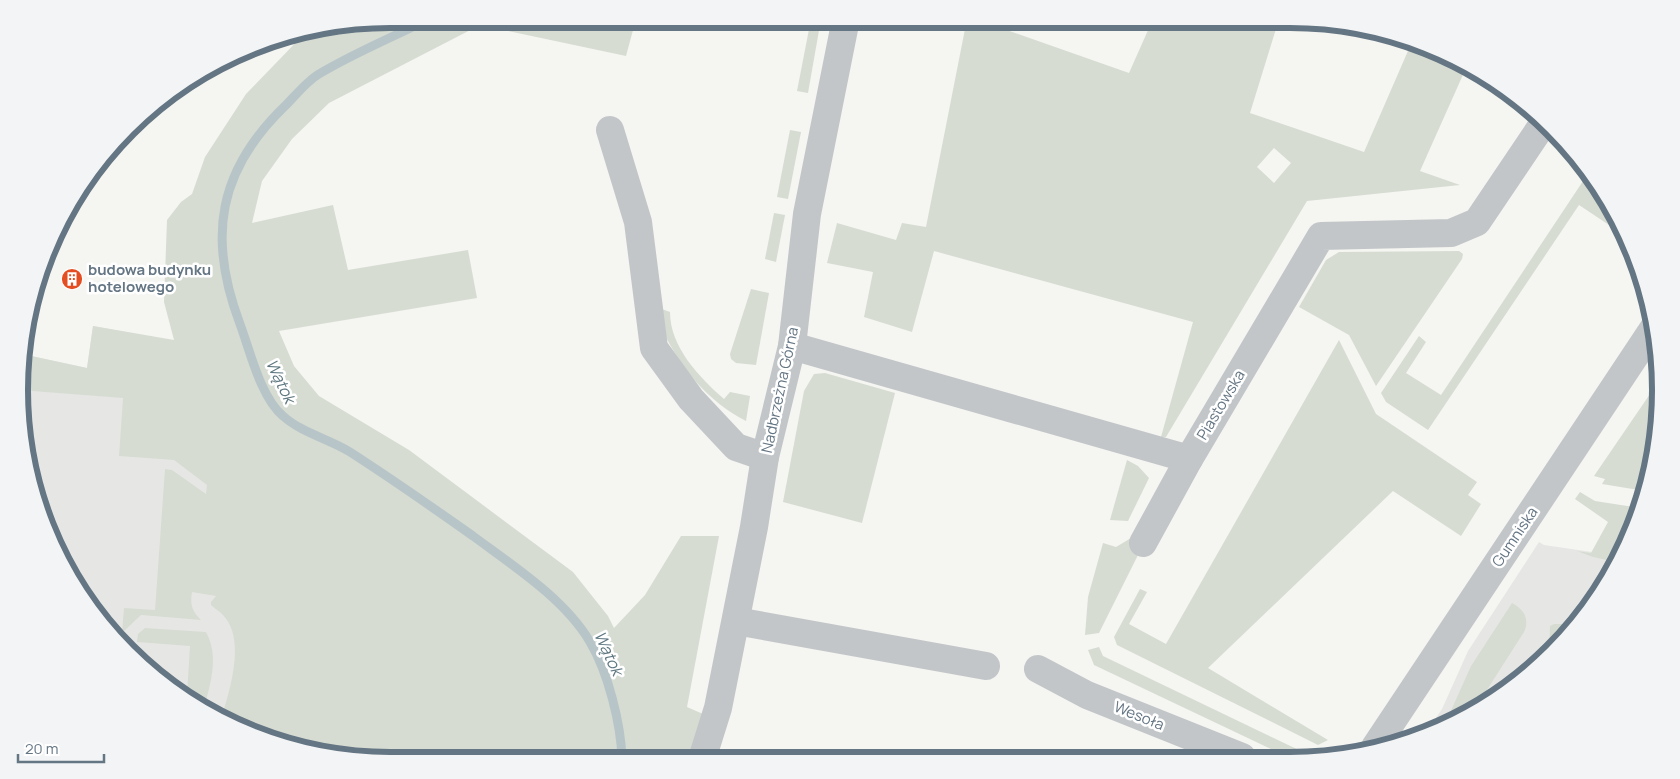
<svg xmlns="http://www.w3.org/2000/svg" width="1680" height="779" viewBox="0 0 1680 779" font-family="Manrope,sans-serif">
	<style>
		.built { fill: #e6e7e5 }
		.green { fill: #d6dcd2; fill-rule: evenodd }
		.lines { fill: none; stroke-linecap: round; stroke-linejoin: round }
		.stream { stroke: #b8c5c8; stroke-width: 9 }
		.minor { stroke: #c2c6c9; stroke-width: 28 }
		.labels { text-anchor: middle; stroke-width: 5; stroke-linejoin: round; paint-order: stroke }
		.poi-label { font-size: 15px; font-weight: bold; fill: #647583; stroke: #fff; text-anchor: start }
		.street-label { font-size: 15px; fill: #647583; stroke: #fff }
		.water-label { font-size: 16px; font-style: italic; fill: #5f7780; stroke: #fff }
		.rim { fill: none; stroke: #647583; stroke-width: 6 }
	</style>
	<rect width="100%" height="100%" fill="#f5f5f1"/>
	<!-- built -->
	<g class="built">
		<path d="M 93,326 L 174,341 L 317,753 L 248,732 L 145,668 L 68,575 L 26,462 L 19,389 L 22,354 L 87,368 Z"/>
		<path d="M 1539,542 L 1544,545 L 1619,556 L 1585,615 L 1516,683 L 1433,732 L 1425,734 L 1442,709 L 1468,651 Z"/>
	</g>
	<!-- green -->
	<g class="green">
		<path d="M 390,19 L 425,19 C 399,32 373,45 347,58 C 337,63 324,67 315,74 C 305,82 295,93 286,102 C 218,169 203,236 238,325 C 248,352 259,398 281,417 C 299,434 327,440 348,453 C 390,479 430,508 471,537 C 512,567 561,598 588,642 C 606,670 618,726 620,759 L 389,760 L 317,753 L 248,732 L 222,716 C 230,689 246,639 223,615 C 219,611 215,609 211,605 L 211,602 L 216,596 L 192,592 C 190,605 192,611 201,620 L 141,615 L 122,633 L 124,608 L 155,610 L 165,469 L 172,470 L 206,494 L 207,485 L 174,460 L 119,456 L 123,398 L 19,390 L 22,354 L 87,368 L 93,326 L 174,340 L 164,302 L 167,220 L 181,202 L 192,194 L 205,157 L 246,94 L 305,33 Z"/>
		<path d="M 434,19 L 636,19 L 626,56 L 480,25 L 329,103 L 292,139 L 262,181 L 252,223 L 333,205 L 348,270 L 468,250 L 477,298 L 279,331 L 294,366 L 319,396 L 409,450 L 573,572 L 608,616 L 614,628 L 645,595 L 681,536 L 719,536 L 687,707 L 703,714 L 690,759 L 624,759 L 623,742 L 610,684 L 592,640 L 564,605 L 514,564 L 396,478 L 335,440 L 299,425 L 282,413 L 271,398 L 240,319 L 227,273 L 224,249 L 228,199 L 242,163 L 270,124 L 318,77 Z"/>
		<path d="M 811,19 L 821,19 L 808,93 L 797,91 Z"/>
		<path d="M 914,19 L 978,20 L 1129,73 L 1153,19 L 1279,19 L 1250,113 L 1364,152 L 1411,44 L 1466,68 L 1420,171 L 1460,185 L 1307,201 L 1166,437 L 1161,437 L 1193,322 L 934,251 L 912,332 L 864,317 L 873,272 L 827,263 L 837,223 L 896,240 L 902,223 L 926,227 L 965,29 ZM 1274,148 L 1291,163 L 1274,183 L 1257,167 Z"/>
		<path d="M 790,130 L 801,132 L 788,199 L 777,197 Z"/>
		<path d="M 1589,172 L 1599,183 L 1619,222 L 1615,229 L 1579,205 L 1428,430 L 1386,402 L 1381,393 L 1419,336 L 1426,342 L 1406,373 L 1441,395 Z"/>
		<path d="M 774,213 L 785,215 L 776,262 L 765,259 Z"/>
		<path d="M 1459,251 L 1463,254 L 1462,259 L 1376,386 L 1349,335 L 1299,307 L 1326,260 L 1339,252 Z"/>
		<path d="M 751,289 L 769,293 L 756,365 L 736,363 L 731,359 L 730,354 Z"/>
		<path d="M 656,307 L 670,312 C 670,347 699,377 724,399 L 730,392 L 750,396 L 746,421 C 709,402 682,370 664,333 C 660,324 656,317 656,307 Z"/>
		<path d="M 1339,340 L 1376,414 L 1477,482 L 1468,495 L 1481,504 L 1461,536 L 1393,491 L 1208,668 L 1328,740 L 1318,745 L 1117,645 L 1114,637 L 1140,589 L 1147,592 L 1129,624 L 1166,644 Z"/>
		<path d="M 825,373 L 895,393 L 862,523 L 783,502 L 804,391 L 814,374 Z"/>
		<path d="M 1650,394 L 1660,401 L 1654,462 L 1645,491 L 1602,484 L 1605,479 L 1594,476 Z"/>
		<path d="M 1127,460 L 1138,466 L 1149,478 L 1128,521 L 1110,520 Z"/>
		<path d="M 1580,492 L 1595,501 L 1640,508 L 1633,531 L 1616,562 L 1593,557 L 1577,551 L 1591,553 L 1608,522 L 1575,499 Z"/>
		<path d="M 1131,538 L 1139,553 L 1099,633 L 1085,635 L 1088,597 L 1103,543 L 1116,547 Z"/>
		<path d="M 1512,603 C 1524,609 1530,620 1524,632 L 1476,707 L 1455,719 L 1449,715 L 1471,666 Z"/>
		<path d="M 1554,624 L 1566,624 L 1569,631 L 1549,651 L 1550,626 Z"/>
		<path d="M 145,628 L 206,632 C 219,656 211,681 205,705 L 187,694 L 190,646 L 137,642 L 138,634 Z"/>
		<path d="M 1099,647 L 1103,656 L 1305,753 L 1296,757 L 1288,757 L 1094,665 L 1088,650 Z"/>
	</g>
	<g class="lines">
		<!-- stream -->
		<path class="stream" d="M 429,19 C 393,37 354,53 319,74 C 307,81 296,95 286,105 C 218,170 207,237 240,324 C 250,351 261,398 283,416 C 302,433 329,439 350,452 C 392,479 432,507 473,536 C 512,565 565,599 590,642 C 608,672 621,724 622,759"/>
		<!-- minor -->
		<g class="minor">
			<path d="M 610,130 L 638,222 L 654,348 L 691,399 L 736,447 L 765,457"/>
			<path d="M 792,346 L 1189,459 L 1321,236 L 1451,233 L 1477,222 L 1545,121"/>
			<path d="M 1143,543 L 1189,459"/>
			<path d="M 736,621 L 986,666"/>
			<path d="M 1038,669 L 1087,695 L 1242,757"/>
			<path d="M 1375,747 L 1655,326"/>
			<path d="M 702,759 L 718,708 L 754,527 L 765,457 L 792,346 L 807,214 L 846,19"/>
		</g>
	</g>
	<!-- icons -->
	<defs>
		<g id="building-disc" transform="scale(1.125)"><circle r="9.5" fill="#e44e22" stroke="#fff"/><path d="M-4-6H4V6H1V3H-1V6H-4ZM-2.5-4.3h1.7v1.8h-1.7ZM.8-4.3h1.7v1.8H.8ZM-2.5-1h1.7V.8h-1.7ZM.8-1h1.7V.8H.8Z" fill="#fff"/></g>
	</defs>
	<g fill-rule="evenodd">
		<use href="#building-disc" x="72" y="279"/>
	</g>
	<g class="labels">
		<!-- poi labels -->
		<g class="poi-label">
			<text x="88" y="275">budowa budynku<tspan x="88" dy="17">hotelowego</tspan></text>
		</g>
		<!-- street labels -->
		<g class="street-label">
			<text transform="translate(780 390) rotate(-78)" y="5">Nadbrzeżna Górna</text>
			<text transform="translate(1221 405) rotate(-59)" y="5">Piastowska</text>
			<text transform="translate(1515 537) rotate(-56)" y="5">Gumniska</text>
			<text transform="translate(1139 716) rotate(22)" y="5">Wesoła</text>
		</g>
		<!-- water labels -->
		<g class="water-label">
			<text transform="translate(281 381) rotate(64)" y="6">Wątok</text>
			<text transform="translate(609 653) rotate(65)" y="6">Wątok</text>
		</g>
	</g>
	<!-- crop -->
	<path d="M0 0H1680V779H0ZM390 28H1290A362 362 0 0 1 1652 390V390A362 362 0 0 1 1290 752H390A362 362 0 0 1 28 390V390A362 362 0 0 1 390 28Z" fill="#f3f4f5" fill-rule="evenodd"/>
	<path class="rim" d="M390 28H1290A362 362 0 0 1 1652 390V390A362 362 0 0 1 1290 752H390A362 362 0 0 1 28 390V390A362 362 0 0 1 390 28Z"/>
	<!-- scale -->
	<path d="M18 754v8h86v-8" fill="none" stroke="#647583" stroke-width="2.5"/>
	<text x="25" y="754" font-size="15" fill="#647583" stroke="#ffffff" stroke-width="4" paint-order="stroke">20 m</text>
</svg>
